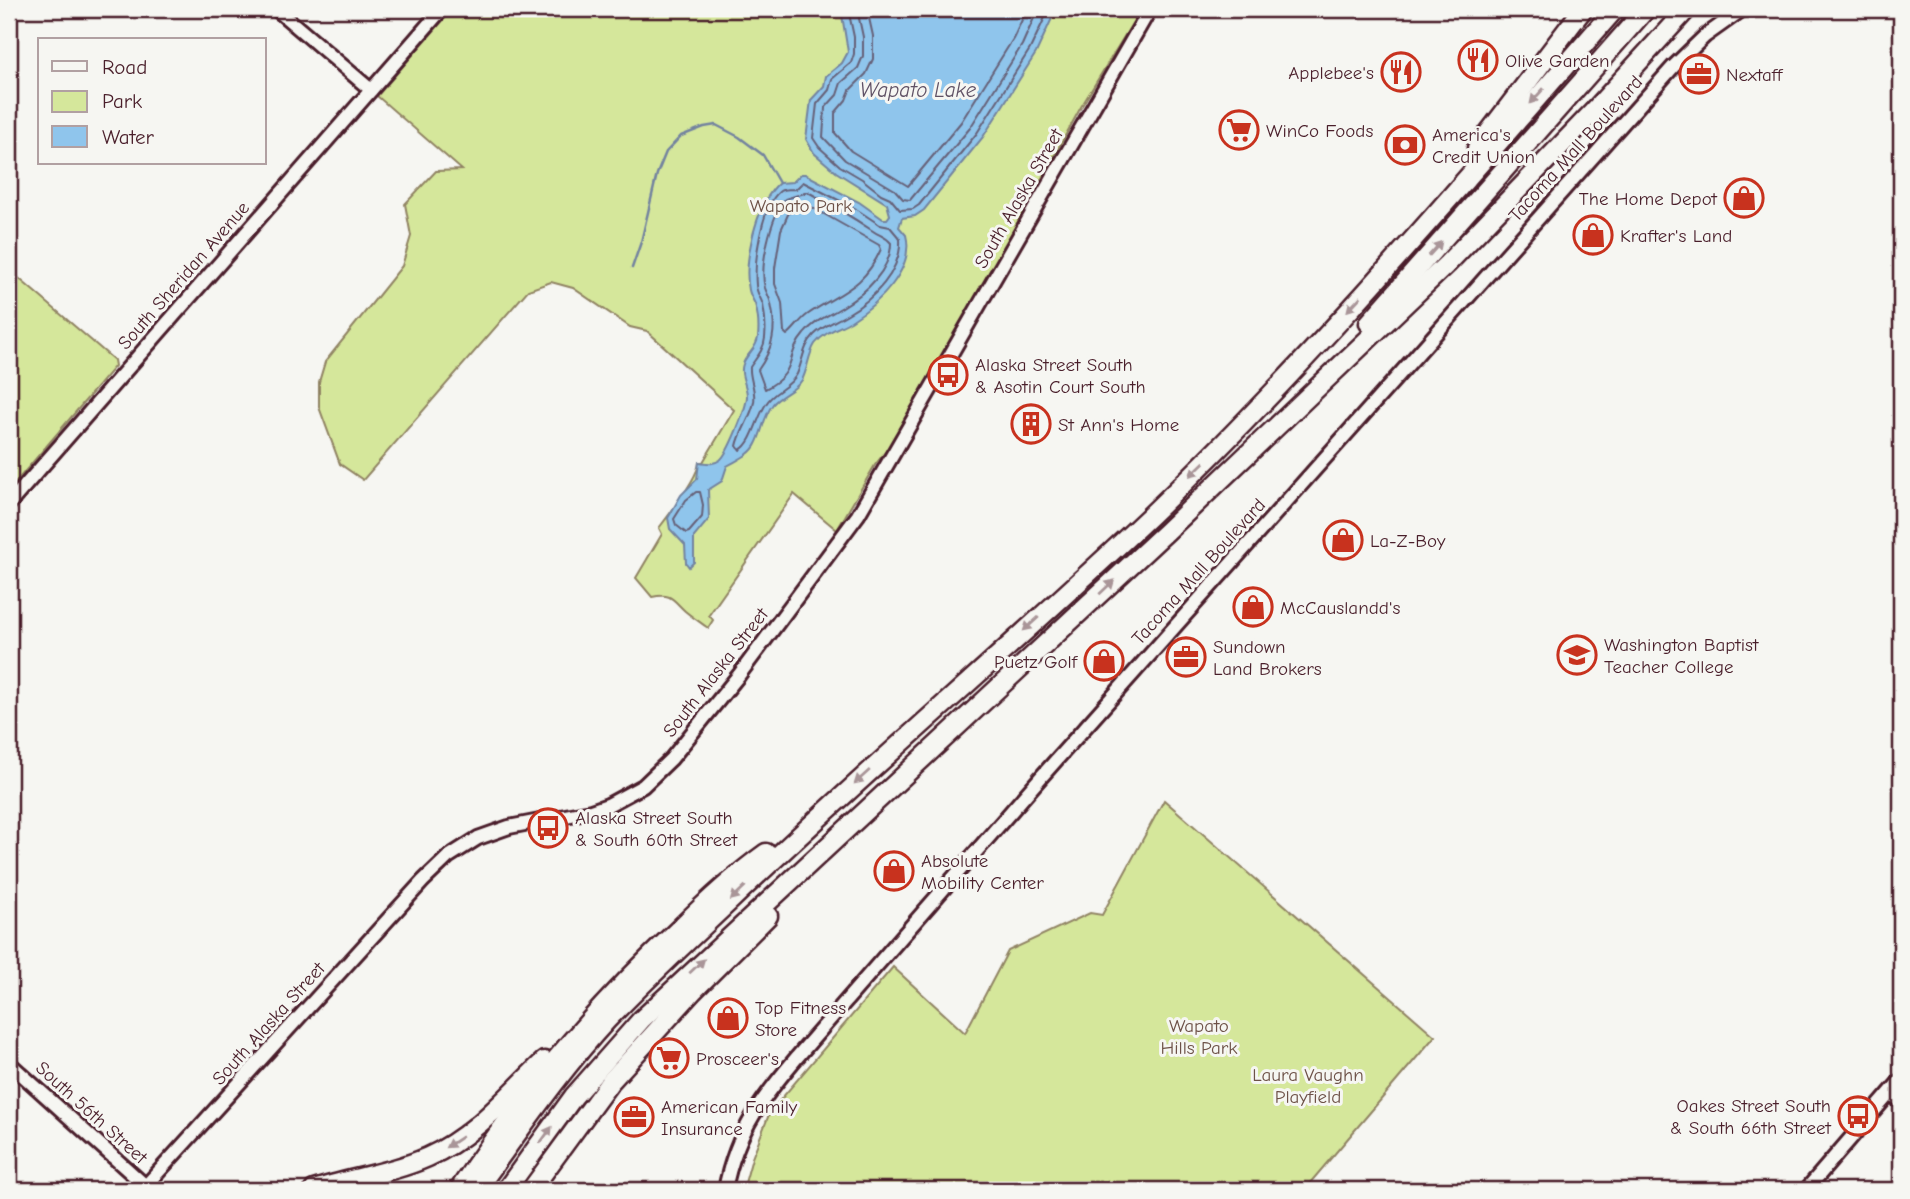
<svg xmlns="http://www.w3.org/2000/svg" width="1910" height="1199" viewBox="0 0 1910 1199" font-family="'Comic Neue',sans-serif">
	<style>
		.green { fill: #d5e79b; stroke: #908363; stroke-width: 2 }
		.water { fill: #8fc5ec; stroke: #73839f; stroke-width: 2 }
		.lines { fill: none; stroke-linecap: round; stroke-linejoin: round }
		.shore { stroke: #666178; stroke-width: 2 }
		.stream { stroke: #73839f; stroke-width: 2.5 }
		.secondary-casing { stroke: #4a1f2b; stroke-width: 18 }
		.highway-casing { stroke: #4a1f2b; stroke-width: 23 }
		.secondary { stroke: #f6f6f2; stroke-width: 12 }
		.highway { stroke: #f6f6f2; stroke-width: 18 }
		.oneway { fill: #a99598 }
		.labels { text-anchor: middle; stroke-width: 6; stroke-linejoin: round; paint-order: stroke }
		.poi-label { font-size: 19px; fill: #4a1f2b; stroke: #f6f6f2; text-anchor: start }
		.street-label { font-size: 19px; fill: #4a1f2b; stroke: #f6f6f2 }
		.park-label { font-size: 19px; fill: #6d5147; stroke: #f6f6f2 }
		.water-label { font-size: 21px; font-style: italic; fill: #5f5165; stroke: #f6f6f2 }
	</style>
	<rect width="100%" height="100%" fill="#f6f6f2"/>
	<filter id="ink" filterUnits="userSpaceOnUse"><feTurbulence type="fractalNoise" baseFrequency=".0143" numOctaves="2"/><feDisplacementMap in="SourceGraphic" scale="14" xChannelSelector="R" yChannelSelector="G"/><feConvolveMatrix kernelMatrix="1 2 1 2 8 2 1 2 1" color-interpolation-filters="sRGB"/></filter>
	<g filter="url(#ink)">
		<!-- green -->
		<g class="green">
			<path d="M 453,9 L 1141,9 L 1081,107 L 988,277 L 889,447 L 875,465 L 837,530 L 794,494 L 709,615 L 713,620 L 708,628 C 700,622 692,617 685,611 C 672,599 672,593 652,597 L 636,578 L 662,534 L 659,528 C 669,515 699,476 699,462 L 703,462 L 734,410 L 647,331 L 630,327 L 573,288 L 551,282 L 528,290 L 363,480 L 340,464 L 319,407 L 319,382 L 325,362 L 402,266 L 411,236 L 405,204 L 436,171 L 462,170 L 377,96 Z"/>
			<path d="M 15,275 L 114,360 L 115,366 L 9,490 L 9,282 Z"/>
			<path d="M 1164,800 L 1435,1036 L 1304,1190 L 743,1190 L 752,1158 L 770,1112 L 893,967 L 965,1033 L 1008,951 L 1090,913 L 1102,915 Z"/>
		</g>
		<!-- water -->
		<path class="water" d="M 841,9 L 1059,9 L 1053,16 L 1036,53 L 983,137 L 924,210 L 915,216 L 902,218 L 899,227 L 906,235 C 915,270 878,304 851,321 C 839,328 824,332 815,344 C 808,355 808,369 802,380 C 795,391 782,394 773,404 C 763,417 763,431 756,444 C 751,455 737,460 727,466 L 722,481 L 708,490 L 709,519 L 694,537 L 694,562 L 689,567 L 686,563 L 685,545 L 670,529 L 668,518 L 681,495 L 697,479 L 699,462 C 707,463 713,465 720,460 C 728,454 747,407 747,396 C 747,385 739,375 743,364 C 746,354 757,349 758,337 C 759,327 758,314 755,304 C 753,300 750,295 749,290 C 743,261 757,202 779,183 L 793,182 L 801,174 L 805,174 L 859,202 L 883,219 L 887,219 L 890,215 L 887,204 L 836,172 L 814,153 L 806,139 L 811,100 L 824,86 L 826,76 L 842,63 L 848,52 Z"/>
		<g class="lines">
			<!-- shore -->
			<g class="shore">
				<path d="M 848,9 L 854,37 L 854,54 L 851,63 L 832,79 L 829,90 L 817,104 L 813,138 L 819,147 L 840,166 L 862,179 L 881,194 L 890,198 L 900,210 L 913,209 L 919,205 L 977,133 L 1030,49 L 1049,9"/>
				<path d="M 857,9 L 863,37 L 863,56 L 858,68 L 841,83 L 837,95 L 825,108 L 823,137 L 845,160 L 895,190 L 903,199 L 910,200 L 970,128 L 1022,45 L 1038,9"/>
				<path d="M 867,9 L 873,36 L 873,59 L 866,74 L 850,90 L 846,100 L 835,113 L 835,133 L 851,151 L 908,186 L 961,122 L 1013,39 L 1027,9"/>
				<path d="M 803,182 L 856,209 L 880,225 L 890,227 L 900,239 C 902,271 873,300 846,315 C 836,321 823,326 814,335 C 803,346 803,361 797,374 C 790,388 773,391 766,404 C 757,417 753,443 740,450 L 737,446 C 740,431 751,418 754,402 C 756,389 749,379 750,367 C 756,358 764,350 765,338 C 766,328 765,315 763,305 C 761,298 756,292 756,285 C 754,262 761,206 780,191 C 785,188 790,190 796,189 Z"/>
				<path d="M 808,192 C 830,204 852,217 873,231 C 880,236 885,236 891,243 C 891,270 865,293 844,306 C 830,315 815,320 804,334 C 784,357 799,372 765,389 L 758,370 C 773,349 777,329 771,304 C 770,298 767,294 765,288 C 759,266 771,217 785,199 Z"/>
				<path d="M 808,205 L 879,245 L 881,249 C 863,290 839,292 807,315 C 799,321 794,330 787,335 L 784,332 L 782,303 L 775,284 L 775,268 L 781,230 L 790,210 Z"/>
				<path d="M 696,492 L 700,492 L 703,505 L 702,517 L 689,532 L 686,533 L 676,525 L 674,519 L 686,500 Z"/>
			</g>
			<!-- stream -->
			<path class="stream" d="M 632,268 L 641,242 L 657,174 L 666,152 L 681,136 L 704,127 L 716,125 L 739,137 L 763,155 L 779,183"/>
			<!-- secondary casing -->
			<g class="secondary-casing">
				<g id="secondary">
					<path d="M 276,9 L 371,90"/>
					<path d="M 9,504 L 442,9"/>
					<path d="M 9,1063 L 150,1190"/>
					<path d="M 1891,1093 L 1901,1102"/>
					<path d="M 142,1190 L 423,881 L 448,857 L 478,838 L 509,827 L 591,811 L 608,805 L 643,786 L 671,759 L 739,675 L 858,515 L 1150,9"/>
					<path d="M 725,1190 C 736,1130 765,1094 804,1049 L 1042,776 L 1673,67 L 1705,36 L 1743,9"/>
					<path d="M 1806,1190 L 1901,1080"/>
				</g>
			</g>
			<!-- highway casing -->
			<g class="highway-casing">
				<g id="highway">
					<path d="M 1477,148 L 1583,9"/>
					<path d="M 1369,323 L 1646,9"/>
					<path d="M 314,1190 C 351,1178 392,1173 428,1157 C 474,1137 508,1095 544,1061"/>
					<path d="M 459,1190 C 521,1096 595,1008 678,930 C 706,902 734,876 766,853"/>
					<path d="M 476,1190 C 518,1133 559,1072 607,1020 C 647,978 690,939 732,899 C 869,768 1014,645 1152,514 C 1317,356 1465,180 1615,9"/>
					<path d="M 506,1190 L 574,1096 L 641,1020 L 1166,532 L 1447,264 L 1591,114 L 1687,9"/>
					<path d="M 531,1190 L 610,1082 L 693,991 L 768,916"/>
				</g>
			</g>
			<!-- secondary -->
			<use href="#secondary" class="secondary"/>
			<!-- highway -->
			<use href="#highway" class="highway"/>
		</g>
		<!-- one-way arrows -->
		<defs><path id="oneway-solid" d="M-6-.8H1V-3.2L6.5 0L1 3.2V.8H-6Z" transform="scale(1.75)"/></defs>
		<g class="oneway">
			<use href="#oneway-solid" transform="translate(1537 96) rotate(132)"/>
			<use href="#oneway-solid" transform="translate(1435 249) rotate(-48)"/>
			<use href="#oneway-solid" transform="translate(1354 304) rotate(133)"/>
			<use href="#oneway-solid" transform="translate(1197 469) rotate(136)"/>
			<use href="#oneway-solid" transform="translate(1107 587) rotate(-43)"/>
			<use href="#oneway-solid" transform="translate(1031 624) rotate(138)"/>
			<use href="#oneway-solid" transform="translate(862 777) rotate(138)"/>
			<use href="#oneway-solid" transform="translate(738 893) rotate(136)"/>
			<use href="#oneway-solid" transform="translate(697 966) rotate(-43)"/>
			<use href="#oneway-solid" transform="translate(546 1135) rotate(-54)"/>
			<use href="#oneway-solid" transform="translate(454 1142) rotate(146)"/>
		</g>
	</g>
	<!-- icons -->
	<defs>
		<g id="restaurant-ring" transform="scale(2.0125)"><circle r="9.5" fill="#f6f6f2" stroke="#c8321e" stroke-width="1.5"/><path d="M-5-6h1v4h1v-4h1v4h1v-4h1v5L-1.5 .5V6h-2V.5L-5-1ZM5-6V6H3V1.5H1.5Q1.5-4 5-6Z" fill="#c8321e"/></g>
		<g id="office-ring" transform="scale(2.0125)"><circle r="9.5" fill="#f6f6f2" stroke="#c8321e" stroke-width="1.5"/><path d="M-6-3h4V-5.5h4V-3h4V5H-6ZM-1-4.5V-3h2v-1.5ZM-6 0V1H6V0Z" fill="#c8321e"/></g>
		<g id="supermarket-ring" transform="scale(2.0125)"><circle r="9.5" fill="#f6f6f2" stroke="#c8321e" stroke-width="1.5"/><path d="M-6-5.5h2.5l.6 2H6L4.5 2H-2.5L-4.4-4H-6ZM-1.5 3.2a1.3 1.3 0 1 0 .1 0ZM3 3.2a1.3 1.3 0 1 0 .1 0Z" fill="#c8321e"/></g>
		<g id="bank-ring" transform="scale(2.0125)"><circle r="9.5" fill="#f6f6f2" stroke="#c8321e" stroke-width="1.5"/><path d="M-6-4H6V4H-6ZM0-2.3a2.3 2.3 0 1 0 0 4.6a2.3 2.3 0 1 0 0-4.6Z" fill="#c8321e"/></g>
		<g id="shop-ring" transform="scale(2.0125)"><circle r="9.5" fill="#f6f6f2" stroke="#c8321e" stroke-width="1.5"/><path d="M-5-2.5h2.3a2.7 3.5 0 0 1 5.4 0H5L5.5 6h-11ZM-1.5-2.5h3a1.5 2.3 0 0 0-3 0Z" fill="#c8321e"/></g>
		<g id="bus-ring" transform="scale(2.0125)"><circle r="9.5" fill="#f6f6f2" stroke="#c8321e" stroke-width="1.5"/><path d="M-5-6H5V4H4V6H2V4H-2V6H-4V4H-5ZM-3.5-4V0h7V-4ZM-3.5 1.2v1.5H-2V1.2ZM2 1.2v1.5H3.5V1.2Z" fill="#c8321e"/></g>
		<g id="building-ring" transform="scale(2.0125)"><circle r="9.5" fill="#f6f6f2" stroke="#c8321e" stroke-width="1.5"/><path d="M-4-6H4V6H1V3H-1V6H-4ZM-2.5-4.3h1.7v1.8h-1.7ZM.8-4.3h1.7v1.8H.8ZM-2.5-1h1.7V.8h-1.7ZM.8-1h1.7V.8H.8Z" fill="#c8321e"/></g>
		<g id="university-ring" transform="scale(2.0125)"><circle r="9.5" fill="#f6f6f2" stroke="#c8321e" stroke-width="1.5"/><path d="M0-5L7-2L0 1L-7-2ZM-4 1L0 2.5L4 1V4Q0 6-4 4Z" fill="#c8321e"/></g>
	</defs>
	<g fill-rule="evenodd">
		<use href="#restaurant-ring" x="1478" y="60"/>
		<use href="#restaurant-ring" x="1401" y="72"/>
		<use href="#office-ring" x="1699" y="74"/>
		<use href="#supermarket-ring" x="1239" y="130"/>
		<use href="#bank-ring" x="1405" y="145"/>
		<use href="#shop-ring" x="1744" y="198"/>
		<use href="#shop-ring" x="1593" y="235"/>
		<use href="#bus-ring" x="948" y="375"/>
		<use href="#building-ring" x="1031" y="424"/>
		<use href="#shop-ring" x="1343" y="540"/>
		<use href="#shop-ring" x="1253" y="607"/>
		<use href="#university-ring" x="1577" y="655"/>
		<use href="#office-ring" x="1186" y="657"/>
		<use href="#shop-ring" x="1104" y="661"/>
		<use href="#bus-ring" x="548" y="828"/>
		<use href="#shop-ring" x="894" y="871"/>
		<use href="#shop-ring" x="728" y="1018"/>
		<use href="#supermarket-ring" x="669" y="1058"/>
		<use href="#bus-ring" x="1858" y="1116"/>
		<use href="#office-ring" x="634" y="1117"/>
	</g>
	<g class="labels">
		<!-- poi labels -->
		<g class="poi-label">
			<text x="1505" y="67">Olive Garden</text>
			<text x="1374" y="79" text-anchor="end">Applebee's</text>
			<text x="1726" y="81">Nextaff</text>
			<text x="1266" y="137">WinCo Foods</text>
			<text x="1432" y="141">America's<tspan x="1432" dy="22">Credit Union</tspan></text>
			<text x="1717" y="205" text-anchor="end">The Home Depot</text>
			<text x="1620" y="242">Krafter's Land</text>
			<text x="975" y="371">Alaska Street South<tspan x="975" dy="22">&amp; Asotin Court South</tspan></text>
			<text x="1058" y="431">St Ann's Home</text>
			<text x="1370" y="547">La-Z-Boy</text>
			<text x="1280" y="614">McCauslandd's</text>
			<text x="1604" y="651">Washington Baptist<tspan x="1604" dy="22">Teacher College</tspan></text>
			<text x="1213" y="653">Sundown<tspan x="1213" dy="22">Land Brokers</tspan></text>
			<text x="1077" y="668" text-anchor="end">Puetz Golf</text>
			<text x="575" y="824">Alaska Street South<tspan x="575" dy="22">&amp; South 60th Street</tspan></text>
			<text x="921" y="867">Absolute<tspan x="921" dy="22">Mobility Center</tspan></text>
			<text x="755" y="1014">Top Fitness<tspan x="755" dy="22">Store</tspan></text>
			<text x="696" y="1065">Prosceer's</text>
			<text x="1831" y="1112" text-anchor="end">Oakes Street South<tspan x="1831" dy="22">&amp; South 66th Street</tspan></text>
			<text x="661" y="1113">American Family<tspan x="661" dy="22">Insurance</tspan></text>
		</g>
		<!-- street labels -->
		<g class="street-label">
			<text transform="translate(1575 148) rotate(-48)" y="7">Tacoma Mall Boulevard</text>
			<text transform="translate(1018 198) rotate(-60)" y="7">South Alaska Street</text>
			<text transform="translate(183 275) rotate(-49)" y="7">South Sheridan Avenue</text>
			<text transform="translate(1198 571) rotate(-48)" y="7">Tacoma Mall Boulevard</text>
			<text transform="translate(715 672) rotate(-52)" y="7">South Alaska Street</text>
			<text transform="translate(268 1023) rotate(-48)" y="7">South Alaska Street</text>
			<text transform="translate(92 1112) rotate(42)" y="7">South 56th Street</text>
		</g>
		<!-- park labels -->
		<g class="park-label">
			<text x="801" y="212">Wapato Park</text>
			<text x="1199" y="1032">Wapato<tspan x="1199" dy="22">Hills Park</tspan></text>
			<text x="1308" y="1081">Laura Vaughn<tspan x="1308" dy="22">Playfield</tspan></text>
		</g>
		<!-- water labels -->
		<g class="water-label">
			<text x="918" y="97">Wapato Lake</text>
		</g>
	</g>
	<!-- margin -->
	<rect width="1910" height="1199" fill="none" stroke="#f6f6f2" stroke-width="35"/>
	<rect x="18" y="18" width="1875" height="1164" fill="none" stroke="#4a1f2b" stroke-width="2.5" filter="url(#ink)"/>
	<!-- legend -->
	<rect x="38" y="38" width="228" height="126" fill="#f6f6f2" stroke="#b1a0a2" stroke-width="2"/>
	<rect x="52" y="61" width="35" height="10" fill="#f6f6f2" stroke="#b1a0a2" stroke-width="2"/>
	<text x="102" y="74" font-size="21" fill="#4a1f2b">Road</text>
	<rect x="52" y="91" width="35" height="21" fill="#d5e79b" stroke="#b1a0a2" stroke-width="2"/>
	<text x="102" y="108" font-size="21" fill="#4a1f2b">Park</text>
	<rect x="52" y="126" width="35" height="21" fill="#8fc5ec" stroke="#b1a0a2" stroke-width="2"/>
	<text x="102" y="144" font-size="21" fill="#4a1f2b">Water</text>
</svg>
